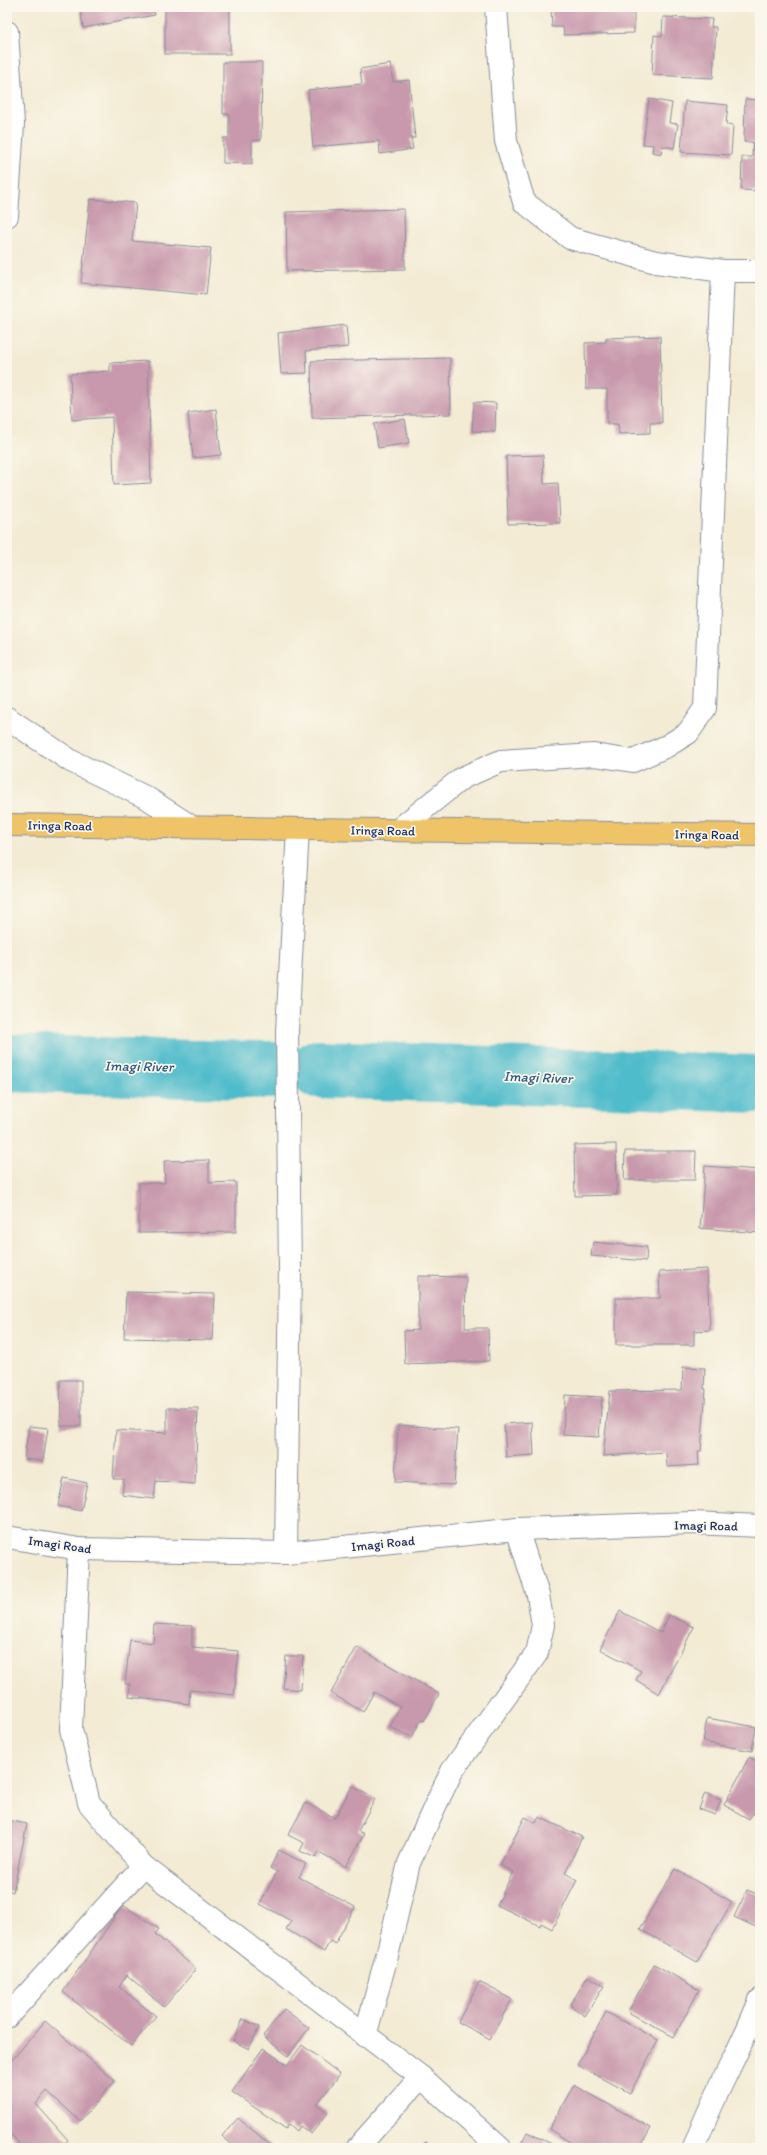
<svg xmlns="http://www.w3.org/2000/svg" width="767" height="2155" viewBox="0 0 767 2155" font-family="Itim,sans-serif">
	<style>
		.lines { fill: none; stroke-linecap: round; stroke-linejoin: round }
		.river { stroke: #50bccb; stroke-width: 58 }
		.building { fill: #c899ac }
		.minor-casing { stroke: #878d99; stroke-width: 24 }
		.trunk-casing { stroke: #878d99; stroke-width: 24 }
		.minor { stroke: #fff; stroke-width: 22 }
		.trunk { stroke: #efc469; stroke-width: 22 }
		.labels { text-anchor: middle; stroke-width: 3.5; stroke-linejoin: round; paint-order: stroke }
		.street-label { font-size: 13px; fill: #1b2f5e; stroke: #fbf7ec }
		.water-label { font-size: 14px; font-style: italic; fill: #2b597f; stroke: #fbf7ec }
	</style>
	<rect width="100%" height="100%" fill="#fbf7ec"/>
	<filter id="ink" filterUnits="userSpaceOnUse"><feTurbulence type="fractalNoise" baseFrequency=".025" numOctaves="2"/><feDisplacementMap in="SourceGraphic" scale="8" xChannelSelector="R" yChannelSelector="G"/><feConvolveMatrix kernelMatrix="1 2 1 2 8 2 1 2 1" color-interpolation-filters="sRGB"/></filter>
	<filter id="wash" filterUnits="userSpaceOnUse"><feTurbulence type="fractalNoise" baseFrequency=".012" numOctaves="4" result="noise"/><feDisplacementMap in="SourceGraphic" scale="16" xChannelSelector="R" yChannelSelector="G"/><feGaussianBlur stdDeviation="0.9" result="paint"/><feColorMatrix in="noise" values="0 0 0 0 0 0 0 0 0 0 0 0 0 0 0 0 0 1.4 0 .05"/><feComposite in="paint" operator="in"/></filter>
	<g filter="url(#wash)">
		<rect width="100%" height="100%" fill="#f3ebd4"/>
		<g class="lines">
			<!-- river -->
			<g class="river">
				<path d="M 7,1063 L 191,1069 L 270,1070"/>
				<path d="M 317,1069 L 760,1084"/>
			</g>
		</g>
		<g id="blocks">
			<!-- building -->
			<g class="building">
				<path d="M 80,7 L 153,7 L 155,15 L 83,28 Z"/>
				<rect x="165" y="7" width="65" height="47"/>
				<path d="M 551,7 L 648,7 L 648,8 L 634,9 L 634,33 L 564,35 L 563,27 L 552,27 Z"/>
				<path d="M 663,17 L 712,19 L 711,27 L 716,27 L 713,78 L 652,75 L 654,35 L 662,36 Z"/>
				<path d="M 223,62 L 262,62 L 261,140 L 252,141 L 252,164 L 223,163 L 223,138 L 229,138 L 229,114 L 223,114 Z"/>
				<path d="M 390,64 L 393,82 L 409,80 L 415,138 L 411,138 L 413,149 L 380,154 L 379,141 L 313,147 L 308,90 L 362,84 L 360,69 Z"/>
				<path d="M 649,99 L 672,103 L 669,123 L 678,124 L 674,148 L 662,146 L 661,154 L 652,152 L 653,145 L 643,144 Z"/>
				<path d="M 745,99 L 760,100 L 760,191 L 741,190 L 742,157 L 752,157 L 753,142 L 744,142 Z"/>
				<path d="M 685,101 L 728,105 L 726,124 L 733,125 L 731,155 L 681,152 Z"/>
				<path d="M 90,199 L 136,203 L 132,241 L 211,248 L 206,295 L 81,283 Z"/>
				<path d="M 404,209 L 405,269 L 287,271 L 286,212 Z"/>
				<path d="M 346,325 L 348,347 L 306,351 L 307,373 L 281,374 L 278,333 Z"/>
				<path d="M 660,336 L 662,423 L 650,423 L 650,433 L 619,434 L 618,424 L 607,424 L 607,389 L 586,389 L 585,343 L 606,342 L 606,338 Z"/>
				<path d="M 450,358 L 451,414 L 312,418 L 311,361 Z"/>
				<path d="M 148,361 L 151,483 L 114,485 L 112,417 L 72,420 L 70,374 L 110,371 L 110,363 Z"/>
				<path d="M 474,402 L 496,403 L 495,432 L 472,431 Z"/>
				<path d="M 216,409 L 221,455 L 193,458 L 188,413 Z"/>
				<path d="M 405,419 L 409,443 L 378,448 L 374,424 Z"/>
				<path d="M 543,455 L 544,484 L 558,483 L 560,523 L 508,524 L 506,456 Z"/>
				<path d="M 616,1144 L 617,1195 L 575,1196 L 574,1145 Z"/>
				<path d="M 625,1151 L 696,1151 L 695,1180 L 624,1180 Z"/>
				<path d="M 209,1160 L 209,1183 L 236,1182 L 236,1232 L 139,1233 L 139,1183 L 165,1183 L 164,1161 Z"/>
				<path d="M 705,1166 L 760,1170 L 760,1233 L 700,1228 Z"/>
				<path d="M 593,1242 L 647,1247 L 646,1261 L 591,1256 Z"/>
				<path d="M 707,1269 L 710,1330 L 694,1331 L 694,1345 L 616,1345 L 616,1298 L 660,1298 L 659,1272 Z"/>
				<path d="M 418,1276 L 466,1277 L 465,1328 L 488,1328 L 489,1361 L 405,1364 L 404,1331 L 418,1330 Z"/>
				<path d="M 126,1292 L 215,1294 L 213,1340 L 124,1338 Z"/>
				<path d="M 683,1367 L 705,1368 L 704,1389 L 706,1389 L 701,1451 L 698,1451 L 699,1465 L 667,1467 L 666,1452 L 603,1456 L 610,1391 L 682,1390 Z"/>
				<path d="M 60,1380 L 81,1380 L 81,1426 L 61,1426 Z"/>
				<path d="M 565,1395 L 602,1397 L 599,1437 L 563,1435 Z"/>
				<path d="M 167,1408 L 198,1408 L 195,1484 L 156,1481 L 154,1499 L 122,1495 L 124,1479 L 113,1479 L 116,1430 L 167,1433 Z"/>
				<path d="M 532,1422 L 534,1455 L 506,1457 L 504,1424 Z"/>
				<path d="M 398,1425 L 458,1429 L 454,1485 L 395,1482 Z"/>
				<path d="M 29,1426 L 48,1428 L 43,1461 L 24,1459 Z"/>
				<path d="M 64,1478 L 87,1483 L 81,1511 L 58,1506 Z"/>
				<path d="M 620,1611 L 661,1633 L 669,1615 L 694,1627 L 659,1694 L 636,1680 L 641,1671 L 600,1649 Z"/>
				<path d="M 154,1624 L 192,1626 L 192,1647 L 239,1651 L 234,1695 L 190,1690 L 189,1704 L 129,1697 L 130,1684 L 125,1684 L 130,1640 L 153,1643 Z"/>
				<path d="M 357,1647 L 439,1694 L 424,1721 L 421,1720 L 412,1737 L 390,1727 L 400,1707 L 374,1692 L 363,1712 L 331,1693 Z"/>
				<path d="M 286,1656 L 303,1656 L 301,1690 L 283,1688 Z"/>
				<path d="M 707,1718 L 756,1727 L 752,1751 L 703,1742 Z"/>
				<path d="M 749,1757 L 760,1763 L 760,1816 L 753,1813 L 749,1819 L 724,1805 Z"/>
				<path d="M 352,1786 L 375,1799 L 358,1831 L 364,1834 L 346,1867 L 319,1852 L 316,1858 L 300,1851 L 304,1843 L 288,1835 L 306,1803 L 335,1818 Z"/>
				<path d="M 705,1793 L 721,1800 L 715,1815 L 699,1809 Z"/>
				<path d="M 525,1817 L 536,1823 L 539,1817 L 582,1837 L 565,1873 L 577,1880 L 552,1929 L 541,1923 L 540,1926 L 497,1905 L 513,1872 L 500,1865 Z"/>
				<path d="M 7,1820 L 27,1824 L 13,1892 L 7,1890 Z"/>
				<path d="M 279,1850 L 306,1864 L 299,1877 L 355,1907 L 335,1944 L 330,1941 L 324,1952 L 286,1929 L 291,1921 L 260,1904 L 277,1872 L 270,1868 Z"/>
				<path d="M 675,1869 L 732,1902 L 697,1962 L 640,1929 Z"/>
				<path d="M 747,1890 L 760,1895 L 760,1929 L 734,1917 Z"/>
				<path d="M 123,1905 L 159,1929 L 155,1934 L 196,1969 L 164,2007 L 127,1975 L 119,1987 L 156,2016 L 131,2046 L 63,1992 Z"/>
				<path d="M 654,1964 L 699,1990 L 674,2037 L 628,2012 Z"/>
				<path d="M 588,1976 L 604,1986 L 585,2016 L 570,2005 Z"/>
				<path d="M 479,1982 L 512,1999 L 490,2039 L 458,2022 Z"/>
				<path d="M 284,2009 L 309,2028 L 288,2056 L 263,2036 Z"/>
				<path d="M 606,2012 L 658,2040 L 630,2093 L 577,2065 Z"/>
				<path d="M 243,2019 L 259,2027 L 249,2049 L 233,2041 Z"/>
				<path d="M 45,2021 L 115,2081 L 80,2121 L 47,2091 L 36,2104 L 68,2140 L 60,2148 L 23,2148 L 7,2130 L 7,2066 Z"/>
				<path d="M 302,2045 L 340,2074 L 317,2104 L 328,2113 L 311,2134 L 300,2126 L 297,2131 L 289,2124 L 286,2129 L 232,2092 L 263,2048 L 287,2065 Z"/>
				<path d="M 574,2085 L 651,2128 L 640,2148 L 579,2148 L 549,2129 Z"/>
				<path d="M 238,2118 L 273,2147 L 271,2148 L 236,2148 L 222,2136 Z"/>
				<path d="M 527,2132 L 556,2146 L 555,2148 L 519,2148 Z"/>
				<path d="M 426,2142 L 432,2148 L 420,2148 Z"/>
			</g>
		</g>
	</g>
	<g filter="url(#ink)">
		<use href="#blocks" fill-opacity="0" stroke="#878d99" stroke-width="1"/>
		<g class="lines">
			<!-- minor casing -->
			<g class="minor-casing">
				<g id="minor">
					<path d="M 496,7 L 506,141 L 524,202 L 570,238 L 656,262 L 723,271 L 760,271"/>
					<path d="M 7,32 L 13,124 L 7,216"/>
					<path d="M 7,718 L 71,761 L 147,798 L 192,827"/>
					<path d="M 398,830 L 462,778 L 501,761 L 594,755 L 633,761 L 667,746 L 688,733 L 705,708 L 723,271"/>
					<path d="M 7,1537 L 79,1549 L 286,1553 L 517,1529 L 692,1523 L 760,1526"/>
					<path d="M 79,1549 L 71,1729 L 89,1803 L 143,1866 L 421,2077 L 500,2148"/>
					<path d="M 286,1553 L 290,1270 L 287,1031 L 298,829"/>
					<path d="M 7,2017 L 143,1866"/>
					<path d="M 365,2036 L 388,1952 L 409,1863 L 435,1806 L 452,1771 L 537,1653 L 543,1625 L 538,1595 L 517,1529"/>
					<path d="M 357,2148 L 421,2077"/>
					<path d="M 694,2148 C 712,2097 740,2051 760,2000"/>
				</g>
			</g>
			<!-- trunk casing -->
			<g class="trunk-casing">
				<path id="trunk" d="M 7,825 L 760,835"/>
			</g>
			<!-- minor -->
			<use href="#minor" class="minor"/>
			<!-- trunk -->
			<use href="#trunk" class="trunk"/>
		</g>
	</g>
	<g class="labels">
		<!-- street labels -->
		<g class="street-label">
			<text transform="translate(60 825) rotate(1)" y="5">Iringa Road</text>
			<text transform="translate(383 830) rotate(1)" y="5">Iringa Road</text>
			<text transform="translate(707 834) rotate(1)" y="5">Iringa Road</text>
			<text transform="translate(706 1525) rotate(1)" y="5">Imagi Road</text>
			<text transform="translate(383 1543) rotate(-6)" y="5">Imagi Road</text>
			<text transform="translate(60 1544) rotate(8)" y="5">Imagi Road</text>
		</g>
		<!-- water labels -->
		<g class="water-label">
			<text transform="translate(139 1066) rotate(1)" y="5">Imagi River</text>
			<text transform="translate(538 1077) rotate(2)" y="5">Imagi River</text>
		</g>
	</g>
	<!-- margin -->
	<rect width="767" height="2155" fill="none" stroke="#fbf7ec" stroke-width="24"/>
</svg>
